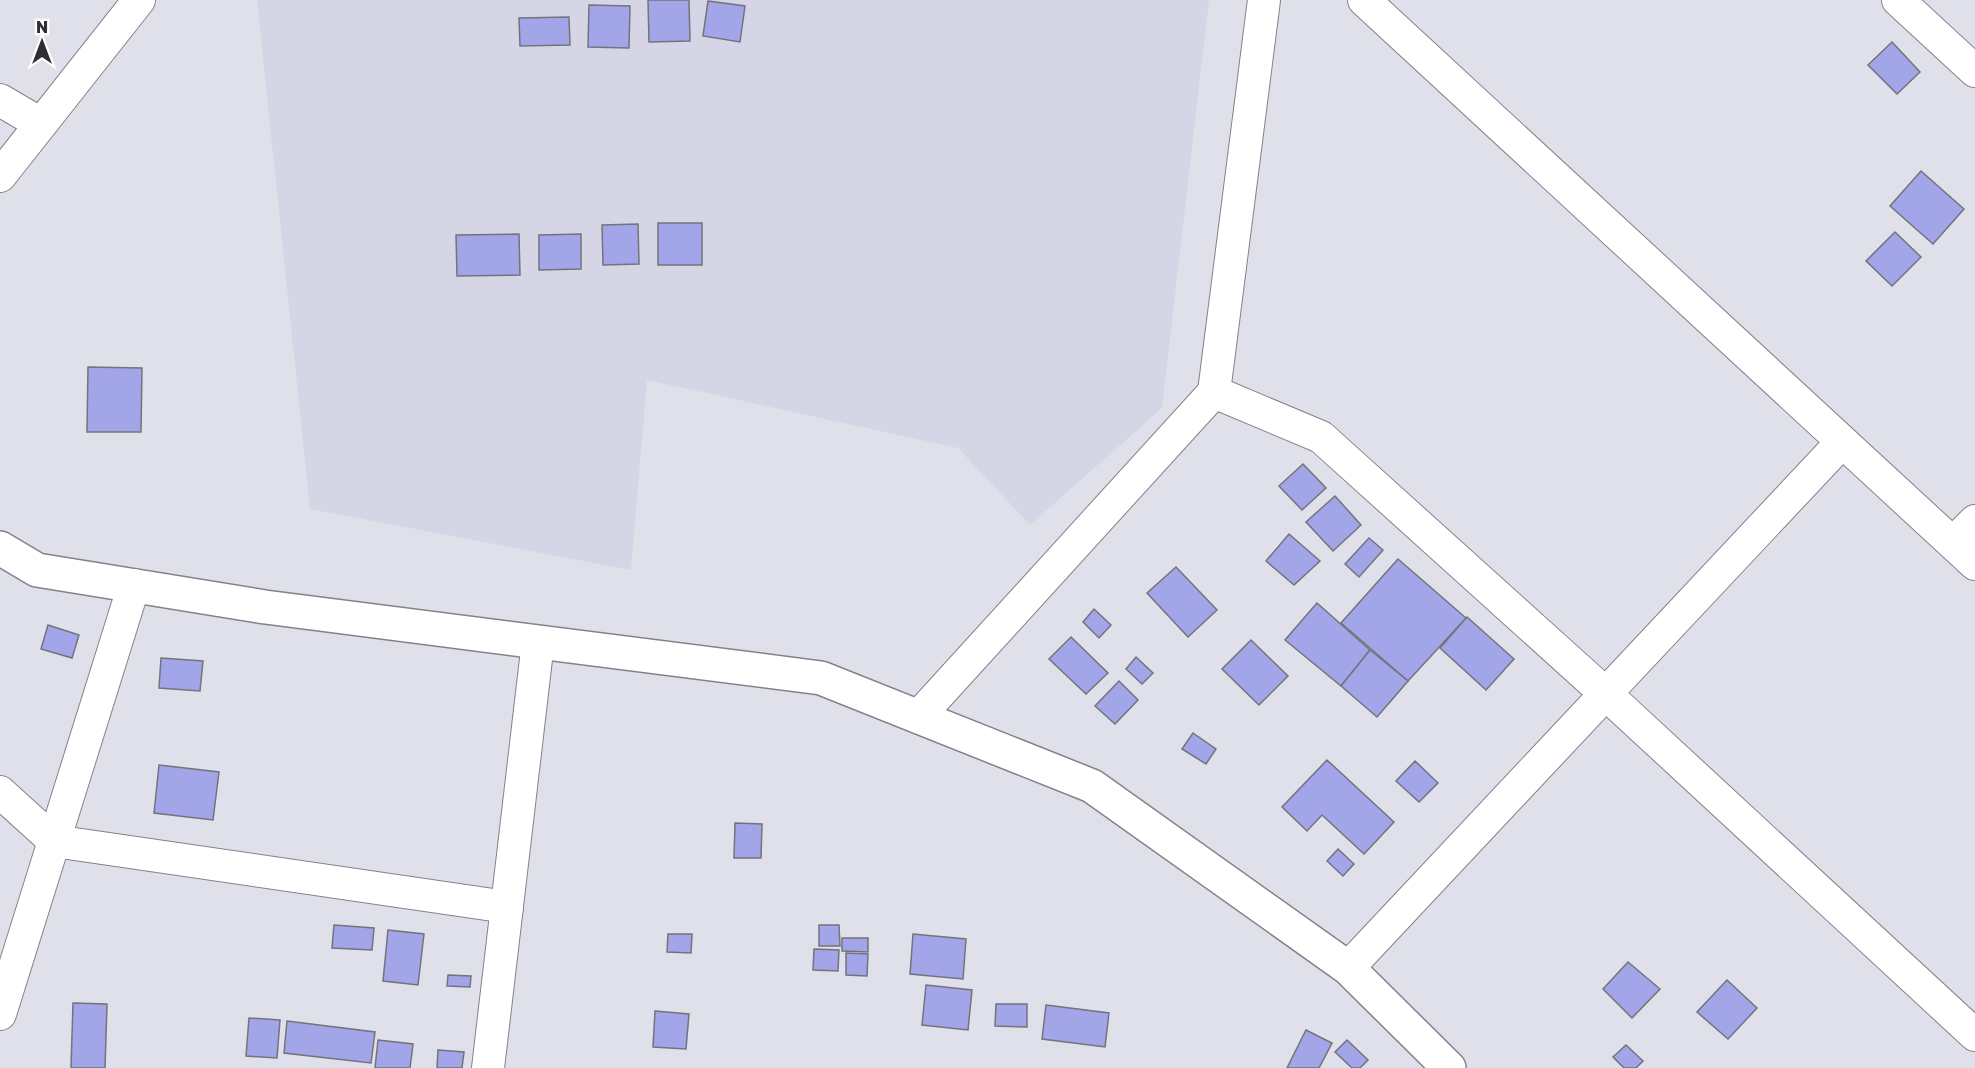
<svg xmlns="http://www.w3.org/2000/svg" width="1975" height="1068" viewBox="0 0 1975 1068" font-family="'Golos Text',sans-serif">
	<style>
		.built { fill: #d5d5e6 }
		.building { fill: #a3a5e9; stroke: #73737c; stroke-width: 1.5 }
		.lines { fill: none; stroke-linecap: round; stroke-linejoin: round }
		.minor-casing { stroke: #82828b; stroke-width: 34 }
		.tertiary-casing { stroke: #82828b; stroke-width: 36 }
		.minor { stroke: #fff; stroke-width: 32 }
		.tertiary { stroke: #fff; stroke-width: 33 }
	</style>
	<rect width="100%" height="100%" fill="#e0e0ea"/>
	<!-- built -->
	<path class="built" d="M 257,0 L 1209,0 L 1162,408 L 1030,525 L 958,448 L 647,380 L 631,570 L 310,509 Z"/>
	<!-- building -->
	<g class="building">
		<path d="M 648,0 L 689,0 L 690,41 L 649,42 Z"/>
		<path d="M 708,1 L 745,6 L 740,42 L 703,36 Z"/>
		<path d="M 589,5 L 630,6 L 629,48 L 588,47 Z"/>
		<path d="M 569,17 L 570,45 L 520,46 L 519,18 Z"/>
		<path d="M 1892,42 L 1920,72 L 1897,94 L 1868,65 Z"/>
		<path d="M 1921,171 L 1964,209 L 1933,244 L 1890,206 Z"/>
		<rect x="658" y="223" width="44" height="42"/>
		<path d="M 638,224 L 639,264 L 603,265 L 602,225 Z"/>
		<path d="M 1895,232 L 1921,257 L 1892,286 L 1866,261 Z"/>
		<path d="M 519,234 L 520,275 L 457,276 L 456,235 Z"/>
		<path d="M 581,234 L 581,269 L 539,270 L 539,235 Z"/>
		<path d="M 88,367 L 142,368 L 141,432 L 87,432 Z"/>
		<path d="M 1303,464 L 1326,488 L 1302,510 L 1279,486 Z"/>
		<path d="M 1335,496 L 1361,525 L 1333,551 L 1306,522 Z"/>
		<path d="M 1289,534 L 1320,561 L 1294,585 L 1266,561 Z"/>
		<path d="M 1369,538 L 1383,550 L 1359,577 L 1345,564 Z"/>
		<path d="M 1398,559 L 1466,618 L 1408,681 L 1341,623 Z"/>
		<path d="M 1176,567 L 1217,610 L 1188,637 L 1147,593 Z"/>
		<path d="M 1317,603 L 1370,650 L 1341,686 L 1285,640 Z"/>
		<path d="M 1094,609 L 1111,625 L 1099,638 L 1083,622 Z"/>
		<path d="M 1467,617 L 1514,659 L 1486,690 L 1440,648 Z"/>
		<path d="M 48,625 L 79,635 L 72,658 L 41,649 Z"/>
		<path d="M 1071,637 L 1108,673 L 1086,694 L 1049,659 Z"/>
		<path d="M 1251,640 L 1288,676 L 1259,705 L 1222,669 Z"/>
		<path d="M 1370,650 L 1408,681 L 1377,717 L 1341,686 Z"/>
		<path d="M 1136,657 L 1153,673 L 1142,684 L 1126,669 Z"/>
		<path d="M 161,658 L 203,661 L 200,691 L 159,688 Z"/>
		<path d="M 1119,681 L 1138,700 L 1115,724 L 1095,706 Z"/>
		<path d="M 1193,733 L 1216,749 L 1206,764 L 1182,749 Z"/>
		<path d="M 1327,760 L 1394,822 L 1364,854 L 1322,815 L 1307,831 L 1282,807 Z"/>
		<path d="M 1415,761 L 1438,783 L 1419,802 L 1396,781 Z"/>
		<path d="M 159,765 L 219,772 L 213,820 L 154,813 Z"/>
		<path d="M 735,823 L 762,824 L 761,858 L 734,858 Z"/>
		<path d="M 1338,849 L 1354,864 L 1343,876 L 1327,861 Z"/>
		<path d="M 334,925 L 374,928 L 372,950 L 332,948 Z"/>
		<path d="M 819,925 L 839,925 L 840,946 L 819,946 Z"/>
		<path d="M 388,930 L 424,934 L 418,985 L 383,981 Z"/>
		<path d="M 668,934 L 692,934 L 691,953 L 667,952 Z"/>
		<path d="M 913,934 L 966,939 L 963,979 L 910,974 Z"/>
		<path d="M 842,938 L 868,938 L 868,952 L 842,951 Z"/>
		<path d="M 814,949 L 839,950 L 838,971 L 813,970 Z"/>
		<path d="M 846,953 L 868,954 L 867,976 L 846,975 Z"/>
		<path d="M 1628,962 L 1660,989 L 1632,1018 L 1603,989 Z"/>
		<path d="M 448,975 L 471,976 L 470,987 L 447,986 Z"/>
		<path d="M 1727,980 L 1757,1008 L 1728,1039 L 1697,1012 Z"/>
		<path d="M 926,985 L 972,990 L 968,1030 L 922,1025 Z"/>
		<path d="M 73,1003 L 107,1004 L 105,1068 L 71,1068 Z"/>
		<path d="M 996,1004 L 1027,1004 L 1027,1027 L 995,1026 Z"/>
		<path d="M 1046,1005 L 1109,1013 L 1105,1047 L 1042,1039 Z"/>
		<path d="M 655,1011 L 689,1014 L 686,1049 L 653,1047 Z"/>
		<path d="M 249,1018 L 280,1020 L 277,1058 L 246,1056 Z"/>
		<path d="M 287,1021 L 375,1032 L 371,1063 L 284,1053 Z"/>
		<path d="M 1306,1030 L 1332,1043 L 1319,1068 L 1287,1068 Z"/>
		<path d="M 378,1040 L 413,1044 L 410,1068 L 375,1068 Z"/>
		<path d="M 1347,1040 L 1368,1060 L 1360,1068 L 1352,1068 L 1335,1052 Z"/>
		<path d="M 1626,1045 L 1643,1061 L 1636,1068 L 1624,1068 L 1613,1057 Z"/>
		<path d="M 438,1050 L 464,1052 L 462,1068 L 437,1068 Z"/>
	</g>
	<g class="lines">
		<!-- minor casing -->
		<g class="minor-casing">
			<g id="minor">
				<path d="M 1364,0 L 1975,564"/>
				<path d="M 1898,0 L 1975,71"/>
				<path d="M 0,100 L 41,124"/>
				<path d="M 0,176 L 139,0"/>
				<path d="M 1214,392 L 1321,437 L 1606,694 L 1975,1035"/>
				<path d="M 1953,543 L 1975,521"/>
				<path d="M 918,717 L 1214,392 L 1264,0"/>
				<path d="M 0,792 L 54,841 L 507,907"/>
				<path d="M 1348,968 L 1842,442"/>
				<path d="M 0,1014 L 134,585"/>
				<path d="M 488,1068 L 538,642"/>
			</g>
		</g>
		<!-- tertiary casing -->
		<g class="tertiary-casing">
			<path id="tertiary" d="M 0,548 L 37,570 L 265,607 L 821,678 L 1092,786 L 1348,968 L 1449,1068"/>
		</g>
		<!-- minor -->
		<use href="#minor" class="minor"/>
		<!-- tertiary -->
		<use href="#tertiary" class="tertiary"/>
	</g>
	<!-- north arrow -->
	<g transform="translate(42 42)" stroke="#ffffff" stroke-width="4.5" paint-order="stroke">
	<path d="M0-4.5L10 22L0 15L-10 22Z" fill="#2e2e32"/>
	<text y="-9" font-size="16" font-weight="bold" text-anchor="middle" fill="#2e2e32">N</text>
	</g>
</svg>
